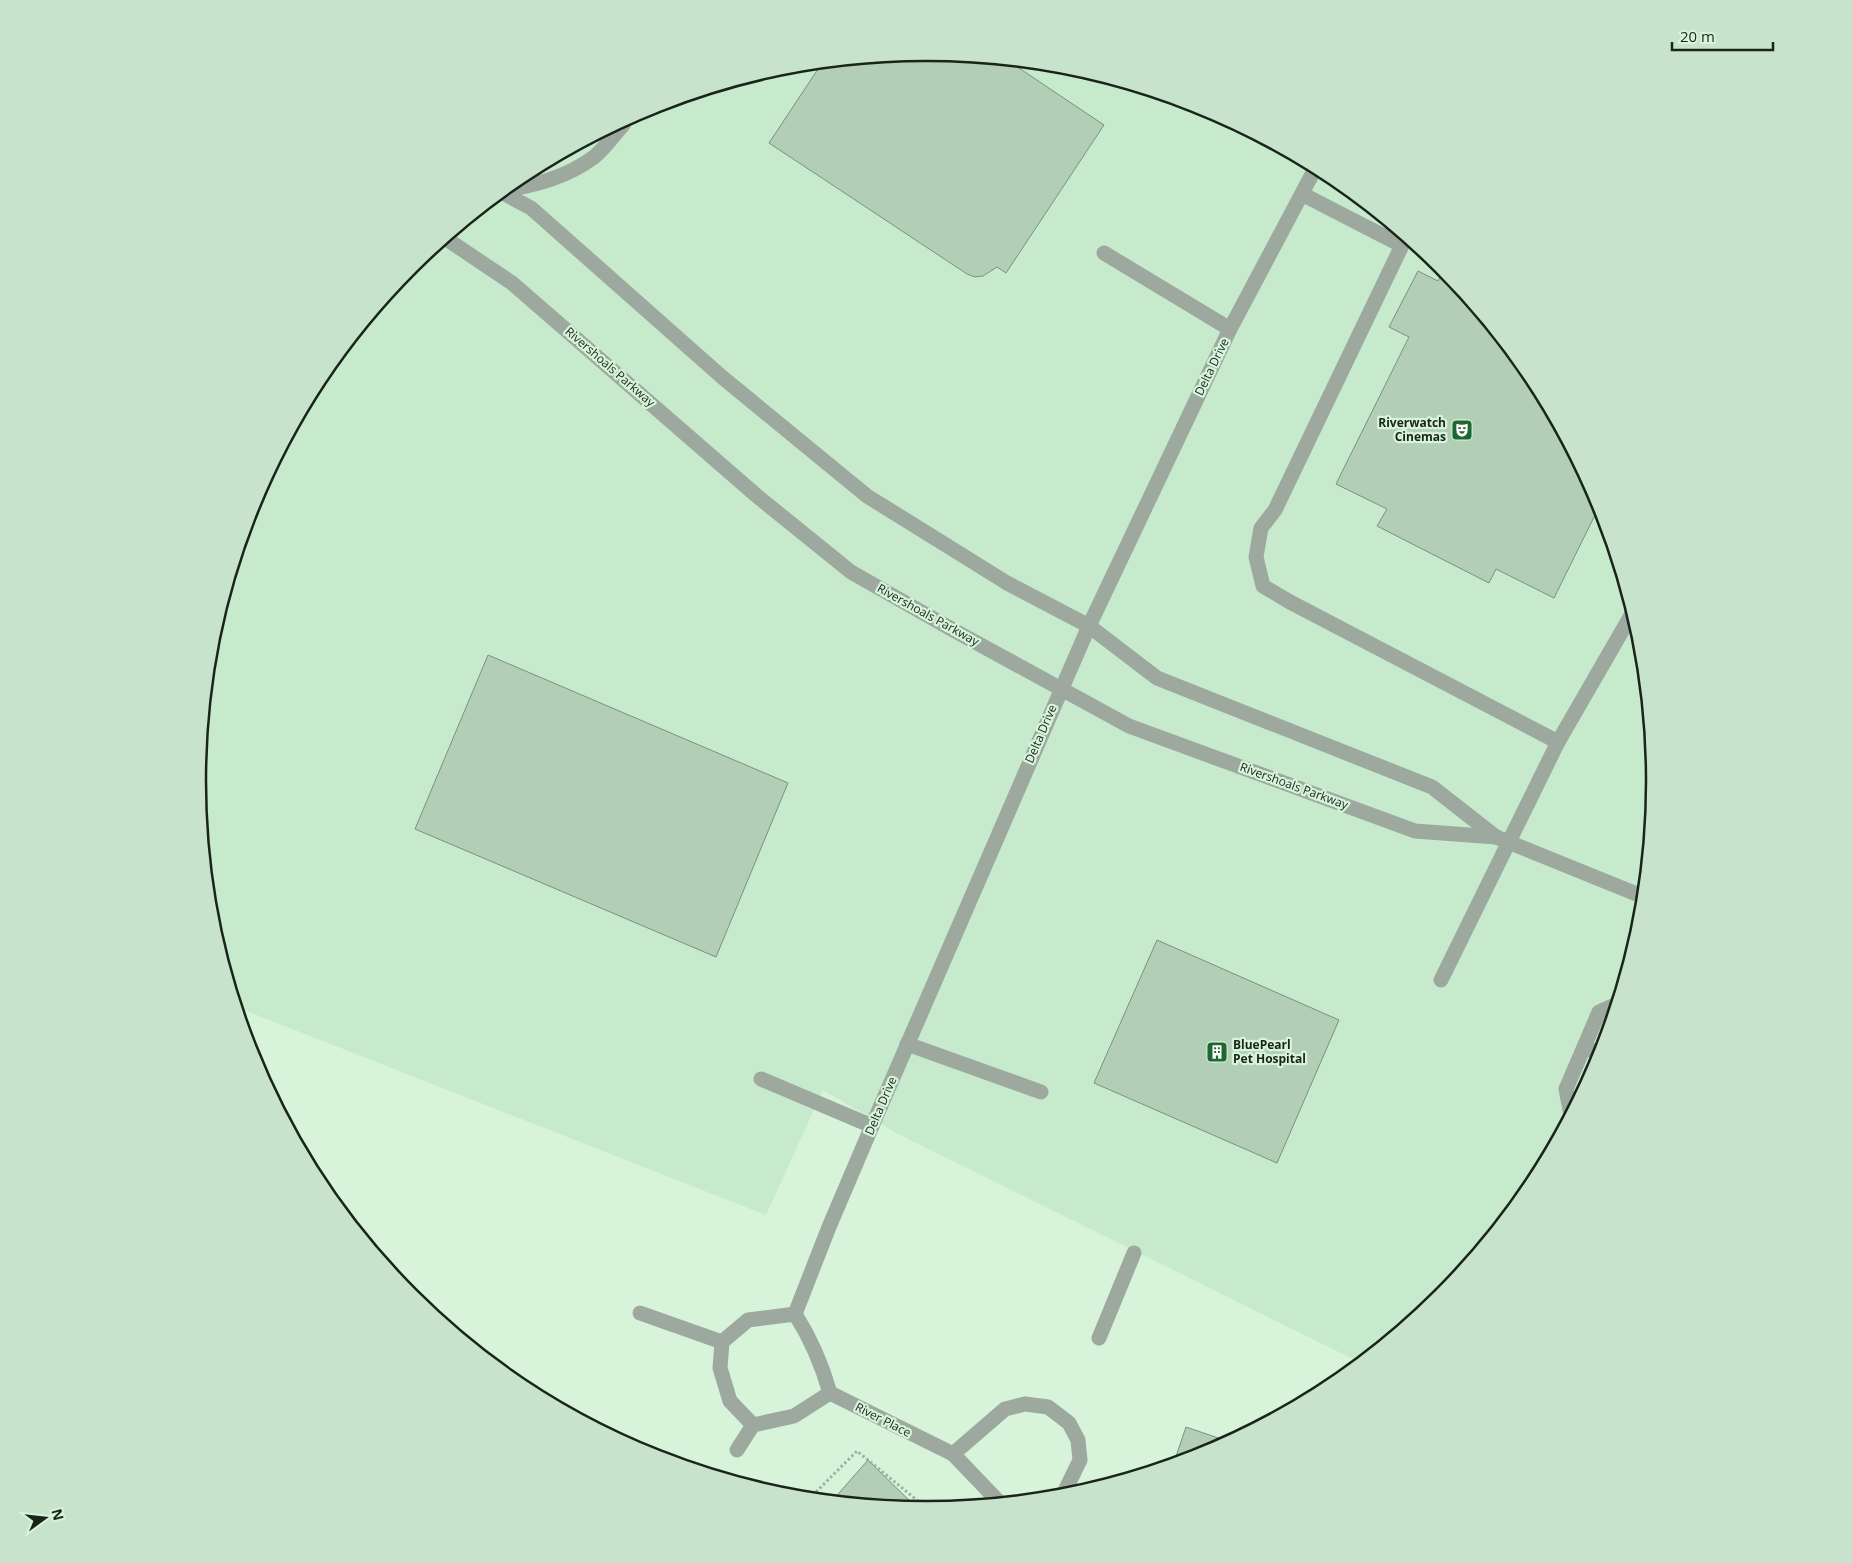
<svg xmlns="http://www.w3.org/2000/svg" width="1852" height="1563" viewBox="0 0 1852 1563" font-family="'Open Sans',sans-serif">
	<style>
		.built { fill: #c7eacc }
		.building { fill: #b2ceb6; stroke: #78937c }
		.lines { fill: none; stroke-linecap: round; stroke-linejoin: round }
		.path { stroke: #9cb39f; stroke-width: 3; stroke-dasharray: 2.5 2.5; stroke-linecap: butt }
		.lane { stroke: #9da99f; stroke-width: 15 }
		.street { stroke: #9da99f; stroke-width: 15 }
		.labels { text-anchor: middle; stroke-width: 4.5; stroke-linejoin: round; paint-order: stroke }
		.street-label { font-size: 12px; fill: #19241b; stroke: #d7f4db }
		.poi-label { font-size: 12px; font-weight: bold; fill: #19241b; stroke: #d7f4db; text-anchor: end }
		.rim { fill: none; stroke: #19241b; stroke-width: 2.5 }
	</style>
	<rect width="100%" height="100%" fill="#d7f4db"/>
	<!-- built -->
	<path class="built" d="M 926,53 L 1069,67 L 1205,108 L 1331,176 L 1442,266 L 1532,377 L 1600,503 L 1641,640 L 1655,782 L 1641,924 L 1619,996 L 1617,995 L 1532,1187 L 1441,1297 L 1361,1363 L 896,1133 L 823,1090 L 766,1215 L 236,1007 L 211,923 L 197,781 L 211,639 L 253,502 L 320,376 L 411,266 L 521,175 L 647,108 L 784,66 Z"/>
	<!-- building -->
	<g class="building">
		<path d="M 926,53 L 1007,60 L 1104,125 L 1006,273 L 997,267 L 983,276 L 975,277 L 967,274 L 769,143 L 822,63 Z"/>
		<path d="M 1444,269 L 1532,377 L 1600,503 L 1600,505 L 1554,598 L 1496,569 L 1489,583 L 1377,526 L 1387,509 L 1336,484 L 1409,337 L 1389,327 L 1418,271 L 1438,281 Z"/>
		<path d="M 488,655 L 788,783 L 716,957 L 415,829 Z"/>
		<path d="M 1157,940 L 1339,1020 L 1277,1163 L 1094,1083 Z"/>
		<path d="M 1186,1427 L 1230,1442 L 1205,1455 L 1173,1465 Z"/>
		<path d="M 868,1460 L 919,1510 L 832,1501 Z"/>
	</g>
	<g class="lines">
		<!-- path -->
		<g class="path">
			<path d="M 605,1433 L 611,1430 L 615,1438"/>
			<path d="M 809,1499 L 857,1451 L 929,1510"/>
		</g>
		<!-- lane -->
		<g class="lane">
			<path d="M 502,191 C 535,185 566,178 594,157 C 605,148 614,135 623,125 L 625,120"/>
			<path d="M 1302,194 L 1401,245"/>
			<path d="M 1406,237 L 1275,510 L 1261,528 L 1256,557 L 1263,586 L 1290,602 L 1558,742"/>
			<path d="M 1104,253 L 1230,329"/>
			<path d="M 1441,980 L 1558,742 L 1633,612"/>
			<path d="M 907,1044 L 1041,1092"/>
			<path d="M 1584,1047 L 1601,1054"/>
			<path d="M 761,1079 L 872,1126"/>
			<path d="M 1571,1115 L 1566,1089 L 1599,1012 L 1617,1004"/>
			<path d="M 1099,1338 L 1134,1253"/>
			<path d="M 737,1450 L 753,1425"/>
			<path d="M 953,1454 L 1005,1409 L 1025,1404 L 1048,1407 L 1069,1423 L 1078,1440 L 1080,1460 L 1062,1497"/>
		</g>
		<!-- street -->
		<g class="street">
			<path d="M 501,192 L 531,208 L 722,377 L 867,496 L 1007,583 L 1089,626 L 1157,678 L 1432,787 L 1496,837"/>
			<path d="M 445,238 L 512,283 L 757,496 L 851,572 L 955,631 L 1129,726 L 1415,831 L 1496,837 L 1644,897"/>
			<path d="M 640,1313 L 722,1342"/>
			<path d="M 795,1314 L 829,1227 L 872,1126 L 1089,626 L 1230,329 L 1316,167"/>
			<path d="M 795,1314 C 811,1339 822,1365 830,1393 L 953,1454 L 1000,1503"/>
			<path d="M 795,1314 L 748,1320 L 722,1342 L 720,1368 L 730,1401 L 753,1425 L 794,1416 L 830,1393"/>
		</g>
	</g>
	<!-- icons -->
	<defs>
		<g id="theatre-square" transform="scale(1.125)"><rect x="-9" y="-9" width="18" height="18" rx="4" fill="#1f6632" stroke="#d7f4db"/><path d="M-5-5.5Q0-4 5-5.5V0Q5 5 0 6Q-5 5-5 0ZM-3.3-2.5H-1v1.5H-3.3ZM1-2.5H3.3v1.5H1ZM-2.8 1Q0 5.5 2.8 1Z" fill="#fff"/></g>
		<g id="building-square" transform="scale(1.125)"><rect x="-9" y="-9" width="18" height="18" rx="4" fill="#1f6632" stroke="#d7f4db"/><path d="M-4-6H4V6H1V3H-1V6H-4ZM-2.5-4.3h1.7v1.8h-1.7ZM.8-4.3h1.7v1.8H.8ZM-2.5-1h1.7V.8h-1.7ZM.8-1h1.7V.8H.8Z" fill="#fff"/></g>
	</defs>
	<g fill-rule="evenodd">
		<use href="#theatre-square" x="1462" y="430"/>
		<use href="#building-square" x="1217" y="1052"/>
	</g>
	<g class="labels">
		<!-- street labels -->
		<g class="street-label">
			<text transform="translate(610 367) rotate(41)" y="4">Rivershoals Parkway</text>
			<text transform="translate(1212 367) rotate(-64)" y="4">Delta Drive</text>
			<text transform="translate(928 615) rotate(29)" y="4">Rivershoals Parkway</text>
			<text transform="translate(1041 734) rotate(-67)" y="4">Delta Drive</text>
			<text transform="translate(1294 786) rotate(20)" y="4">Rivershoals Parkway</text>
			<text transform="translate(881 1106) rotate(-67)" y="4">Delta Drive</text>
			<text transform="translate(883 1420) rotate(27)" y="4">River Place</text>
		</g>
		<!-- poi labels -->
		<g class="poi-label">
			<text x="1446" y="427">Riverwatch<tspan x="1446" dy="14">Cinemas</tspan></text>
			<text x="1233" y="1049" text-anchor="start">BluePearl<tspan x="1233" dy="14">Pet Hospital</tspan></text>
		</g>
	</g>
	<!-- crop -->
	<path d="M0 0H1852V1563H0ZM206 781a720 720 0 1 1 1440 0a720 720 0 1 1-1440 0Z" fill="#c8e3cc" fill-rule="evenodd"/>
	<path class="rim" d="M206 781a720 720 0 1 1 1440 0a720 720 0 1 1-1440 0Z"/>
	<!-- north arrow -->
	<g transform="translate(45 1518) rotate(75)" stroke="#d7f4db" stroke-width="4" paint-order="stroke">
	<path d="M0-4L9 19L0 12L-9 19Z" fill="#19241b"/>
	<text y="-8" font-size="14" font-weight="bold" text-anchor="middle" fill="#19241b">N</text>
	</g>
	<!-- scale -->
	<path d="M1672 42v8h101v-8" fill="none" stroke="#19241b" stroke-width="2.5"/>
	<text x="1680" y="42" font-size="15" fill="#19241b" stroke="#d7f4db" stroke-width="4" paint-order="stroke">20 m</text>
</svg>
